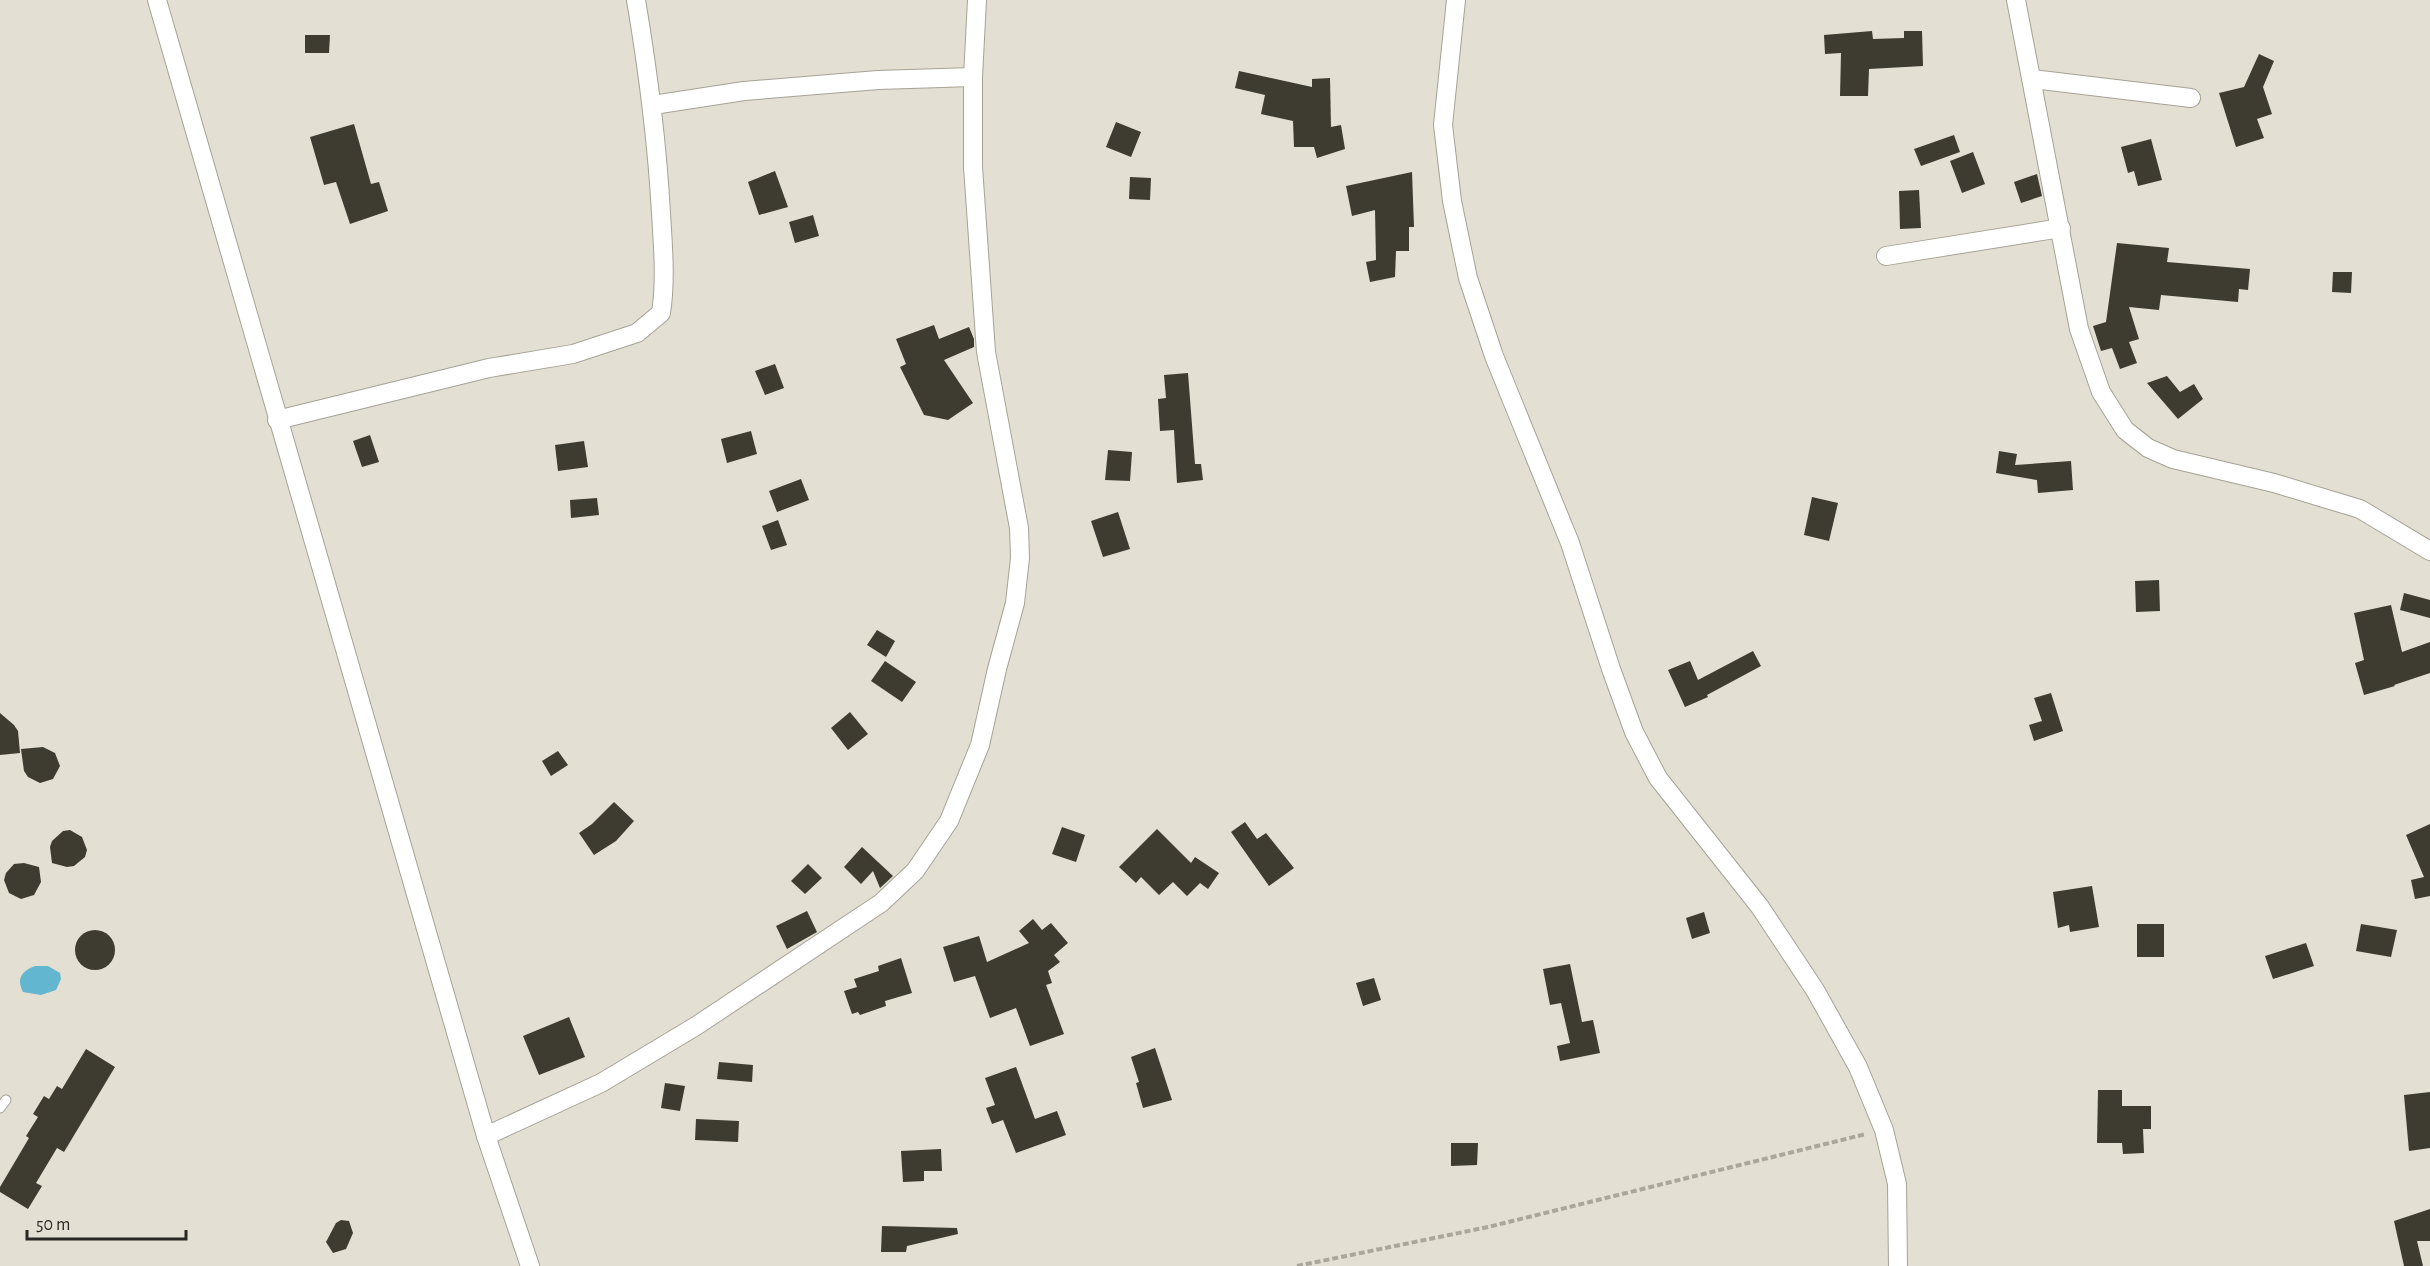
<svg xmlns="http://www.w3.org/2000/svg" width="2430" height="1266" viewBox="0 0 2430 1266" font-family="'Alegreya Sans',sans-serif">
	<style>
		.water { fill: #62b6d0 }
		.building { fill: #3e3b31 }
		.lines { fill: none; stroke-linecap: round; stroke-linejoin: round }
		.service-casing { stroke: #a6a296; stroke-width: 11 }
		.minor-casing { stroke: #a6a296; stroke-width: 20 }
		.path { stroke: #aaa69c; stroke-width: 4; stroke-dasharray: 6 3; stroke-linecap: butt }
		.service { stroke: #fff; stroke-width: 9 }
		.minor { stroke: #fff; stroke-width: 18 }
	</style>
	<rect width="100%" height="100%" fill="#e3dfd2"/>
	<!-- water -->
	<path class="water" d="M 35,966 L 48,966 L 60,973 L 61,979 L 56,990 L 41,995 L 23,992 C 16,978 22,971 35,966 Z"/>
	<!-- building -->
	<g class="building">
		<path d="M 1872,31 L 1873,39 L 1904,38 L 1904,31 L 1922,31 L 1923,66 L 1869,69 L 1868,96 L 1840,96 L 1841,53 L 1825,54 L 1824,35 Z"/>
		<path d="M 305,35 L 330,35 L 329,53 L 305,53 Z"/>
		<path d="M 2259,54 L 2274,61 L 2263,87 L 2272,114 L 2257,119 L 2264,138 L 2236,147 L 2219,93 L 2244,87 Z"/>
		<path d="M 1239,71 L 1312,87 L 1312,79 L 1330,78 L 1331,127 L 1341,125 L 1345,149 L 1317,158 L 1314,147 L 1294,147 L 1293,121 L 1261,114 L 1265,95 L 1235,88 Z"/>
		<path d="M 1116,122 L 1141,132 L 1131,157 L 1106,147 Z"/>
		<path d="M 354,124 L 371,184 L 379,182 L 388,211 L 350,224 L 336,182 L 324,185 L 310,137 Z"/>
		<path d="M 1954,135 L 1960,152 L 1921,166 L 1914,149 Z"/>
		<path d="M 2151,139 L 2162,180 L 2138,186 L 2134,171 L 2128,173 L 2121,147 Z"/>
		<path d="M 1973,152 L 1985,184 L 1962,193 L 1950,161 Z"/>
		<path d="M 775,171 L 788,207 L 759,215 L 748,182 Z"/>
		<path d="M 1412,172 L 1414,227 L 1409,227 L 1409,251 L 1396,251 L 1395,277 L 1370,282 L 1366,262 L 1376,260 L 1375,210 L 1352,216 L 1346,186 Z"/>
		<path d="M 2037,174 L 2042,196 L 2021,203 L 2014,182 Z"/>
		<path d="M 1130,177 L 1151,178 L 1150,200 L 1129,199 Z"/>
		<path d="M 1919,190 L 1921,228 L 1900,229 L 1899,191 Z"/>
		<path d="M 813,215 L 819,236 L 795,243 L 789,222 Z"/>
		<path d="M 2117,243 L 2169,248 L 2167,262 L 2250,269 L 2248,290 L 2239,289 L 2238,302 L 2161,295 L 2159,310 L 2129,307 L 2139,339 L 2129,342 L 2137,363 L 2120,369 L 2112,348 L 2101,351 L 2093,326 L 2106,322 Z"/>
		<path d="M 2333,272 L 2352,272 L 2351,293 L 2332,292 Z"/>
		<path d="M 934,325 L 939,339 L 969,327 L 974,339 L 974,347 L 944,360 L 973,403 L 948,420 L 924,415 L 900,367 L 906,364 L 896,339 Z"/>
		<path d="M 775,364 L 784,388 L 765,395 L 755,371 Z"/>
		<path d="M 1188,373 L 1195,464 L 1201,464 L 1203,480 L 1177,483 L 1174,430 L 1160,431 L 1158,399 L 1166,398 L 1164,375 Z"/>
		<path d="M 2167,376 L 2180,392 L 2194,384 L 2203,399 L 2178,419 L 2147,383 Z"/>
		<path d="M 751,431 L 757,454 L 727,463 L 721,439 Z"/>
		<path d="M 370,435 L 379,462 L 362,467 L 353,441 Z"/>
		<path d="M 584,441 L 588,467 L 558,471 L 555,445 Z"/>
		<path d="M 1108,450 L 1132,452 L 1130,481 L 1105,480 Z"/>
		<path d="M 1999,451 L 2017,454 L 2015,465 L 2071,461 L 2073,490 L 2038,493 L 2037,480 L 1996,473 Z"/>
		<path d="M 801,479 L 809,500 L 777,512 L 769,491 Z"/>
		<path d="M 1812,497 L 1838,503 L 1829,541 L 1804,535 Z"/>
		<path d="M 597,498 L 599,515 L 571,518 L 570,500 Z"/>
		<path d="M 1118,512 L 1130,549 L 1103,557 L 1091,521 Z"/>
		<path d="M 778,520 L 787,545 L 771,550 L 762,526 Z"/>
		<path d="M 2159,580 L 2160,611 L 2136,612 L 2135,581 Z"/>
		<path d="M 2404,593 L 2430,600 L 2430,618 L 2400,610 Z"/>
		<path d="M 2391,605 L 2402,652 L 2430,642 L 2430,673 L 2394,685 L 2395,686 L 2364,695 L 2355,663 L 2364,660 L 2354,613 Z"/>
		<path d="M 877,630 L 895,641 L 886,657 L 867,645 Z"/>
		<path d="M 1753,651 L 1761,666 L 1707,695 L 1708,697 L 1685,707 L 1668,670 L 1690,661 L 1698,680 Z"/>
		<path d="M 885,661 L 916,682 L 902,702 L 871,681 Z"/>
		<path d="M 2051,693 L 2063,731 L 2034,741 L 2029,725 L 2042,721 L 2034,698 Z"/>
		<path d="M 850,712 L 868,734 L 848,750 L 831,728 Z"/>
		<path d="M 0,713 L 14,725 L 18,731 L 20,753 L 0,755 Z"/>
		<path d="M 43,747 L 55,753 L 60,766 L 53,779 L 40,783 L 28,777 L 24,771 L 21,749 Z"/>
		<path d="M 558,751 L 568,765 L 551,776 L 542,761 Z"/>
		<path d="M 614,802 L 634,821 L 616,841 L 594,855 L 579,833 L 592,824 Z"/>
		<path d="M 1245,822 L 1257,839 L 1266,833 L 1294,868 L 1269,886 L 1231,832 Z"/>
		<path d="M 2430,824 L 2430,896 L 2415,899 L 2411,880 L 2424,877 L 2406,835 Z"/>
		<path d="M 1062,827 L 1085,835 L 1076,862 L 1052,854 Z"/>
		<path d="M 1157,829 L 1191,863 L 1195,857 L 1219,873 L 1208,889 L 1200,883 L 1187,896 L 1173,882 L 1159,895 L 1141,877 L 1136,883 L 1119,867 Z"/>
		<path d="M 70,830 L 82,837 L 87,850 L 85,857 L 74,866 L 67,867 L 52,863 L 50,847 L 52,841 L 63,831 Z"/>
		<path d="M 862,847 L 893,876 L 880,888 L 873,871 L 861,884 L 844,867 Z"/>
		<path d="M 24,863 L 39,867 L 41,882 L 34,895 L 21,899 L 9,893 L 4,880 L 6,873 L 14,864 Z"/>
		<path d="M 808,864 L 822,878 L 805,894 L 791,881 Z"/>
		<path d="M 2092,886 L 2099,927 L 2070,932 L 2069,925 L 2058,928 L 2053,892 Z"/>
		<path d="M 807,911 L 817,932 L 787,949 L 776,926 Z"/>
		<path d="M 1704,912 L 1710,933 L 1692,939 L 1686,918 Z"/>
		<path d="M 1033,919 L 1042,930 L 1051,923 L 1068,943 L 1054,955 L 1060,962 L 1048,971 L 1052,983 L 1046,985 L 1064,1034 L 1030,1046 L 1016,1008 L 990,1018 L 975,976 L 954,982 L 943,947 L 979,936 L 987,962 L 1029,943 L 1019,931 Z"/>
		<rect x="2137" y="924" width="27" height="33"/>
		<path d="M 2361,924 L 2397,930 L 2391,957 L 2356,951 Z"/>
		<circle cx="95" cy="950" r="20"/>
		<path d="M 2306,943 L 2314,966 L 2273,979 L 2265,956 Z"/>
		<path d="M 901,958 L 912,993 L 885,1001 L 886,1006 L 860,1015 L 858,1012 L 852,1014 L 844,991 L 857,987 L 854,979 L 879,971 L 878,966 Z"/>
		<path d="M 1570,964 L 1582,1022 L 1593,1020 L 1600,1053 L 1560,1061 L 1557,1046 L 1570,1043 L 1561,1003 L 1550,1005 L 1543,969 Z"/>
		<path d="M 1374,978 L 1381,1000 L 1363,1006 L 1356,983 Z"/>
		<path d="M 569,1017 L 585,1057 L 539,1075 L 523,1036 Z"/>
		<path d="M 1155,1048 L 1172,1100 L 1143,1108 L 1136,1083 L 1139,1082 L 1131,1057 Z"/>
		<path d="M 86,1049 L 115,1067 L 64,1152 L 57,1148 L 36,1183 L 42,1186 L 28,1209 L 0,1192 L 0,1187 L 29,1138 L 26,1136 L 38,1117 L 33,1114 L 44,1096 L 49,1099 L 57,1086 L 62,1089 Z"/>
		<path d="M 719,1062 L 753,1065 L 752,1082 L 717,1079 Z"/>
		<path d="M 1016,1067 L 1035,1119 L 1057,1111 L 1066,1135 L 1016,1153 L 1003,1120 L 992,1124 L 986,1108 L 995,1105 L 985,1078 Z"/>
		<path d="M 665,1083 L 685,1086 L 680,1111 L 661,1108 Z"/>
		<path d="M 2098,1090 L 2122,1090 L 2122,1106 L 2151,1106 L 2151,1129 L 2143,1129 L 2144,1153 L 2123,1154 L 2122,1143 L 2097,1143 Z"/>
		<path d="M 2430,1092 L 2430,1148 L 2409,1151 L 2404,1095 Z"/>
		<path d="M 696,1119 L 739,1121 L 738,1142 L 695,1140 Z"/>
		<path d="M 1451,1143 L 1478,1143 L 1477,1165 L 1451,1166 Z"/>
		<path d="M 941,1149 L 942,1171 L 924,1171 L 924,1181 L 903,1182 L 901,1151 Z"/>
		<path d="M 2430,1209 L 2430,1241 L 2417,1241 L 2423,1266 L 2404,1266 L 2394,1221 Z"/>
		<path d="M 341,1220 L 349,1221 L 353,1233 L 346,1249 L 333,1253 L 326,1242 L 336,1223 Z"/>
		<path d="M 882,1226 L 957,1228 L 958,1234 L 907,1246 L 906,1252 L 881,1252 Z"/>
	</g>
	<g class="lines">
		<!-- service casing -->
		<g class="service-casing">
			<path id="service" d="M 0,1108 L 6,1100"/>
		</g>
		<!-- minor casing -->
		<g class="minor-casing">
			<g id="minor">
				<path d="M 157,0 L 486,1136 L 530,1266"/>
				<path d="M 1456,0 L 1443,125 L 1452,201 L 1468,278 L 1494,356 L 1570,543 L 1611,669 L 1634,732 L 1658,778 L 1760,907 L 1815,990 L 1858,1067 L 1884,1130 L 1897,1184 L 1898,1266"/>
				<path d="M 2016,0 L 2079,329 L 2101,392 L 2125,430 L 2148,448 L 2173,459 L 2274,483 L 2360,509 L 2430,551"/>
				<path d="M 2032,79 L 2191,98"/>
				<path d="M 653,105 L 744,91 L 878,80 L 973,77"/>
				<path d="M 1886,256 L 2061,228"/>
				<path d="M 277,420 L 489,368 L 573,354 L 637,333 L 661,313 C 666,280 663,247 661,213 C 657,141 648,71 636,0"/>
				<path d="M 486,1136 L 601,1083 L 696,1026 L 881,903 L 915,871 L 949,821 L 980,745 L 997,669 L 1015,603 L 1020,558 L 1019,528 L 986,352 L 973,167 L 973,77 L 977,0"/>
			</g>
		</g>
		<!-- path -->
		<path class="path" d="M 1297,1266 L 1488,1227 L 1866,1134"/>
		<!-- service -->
		<use href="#service" class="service"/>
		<!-- minor -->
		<use href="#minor" class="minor"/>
	</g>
	<!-- scale -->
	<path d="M27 1230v9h159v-9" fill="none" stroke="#292723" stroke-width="3"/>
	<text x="36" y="1230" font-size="18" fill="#292723" stroke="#e3dfd2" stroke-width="4.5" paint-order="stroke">50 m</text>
</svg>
